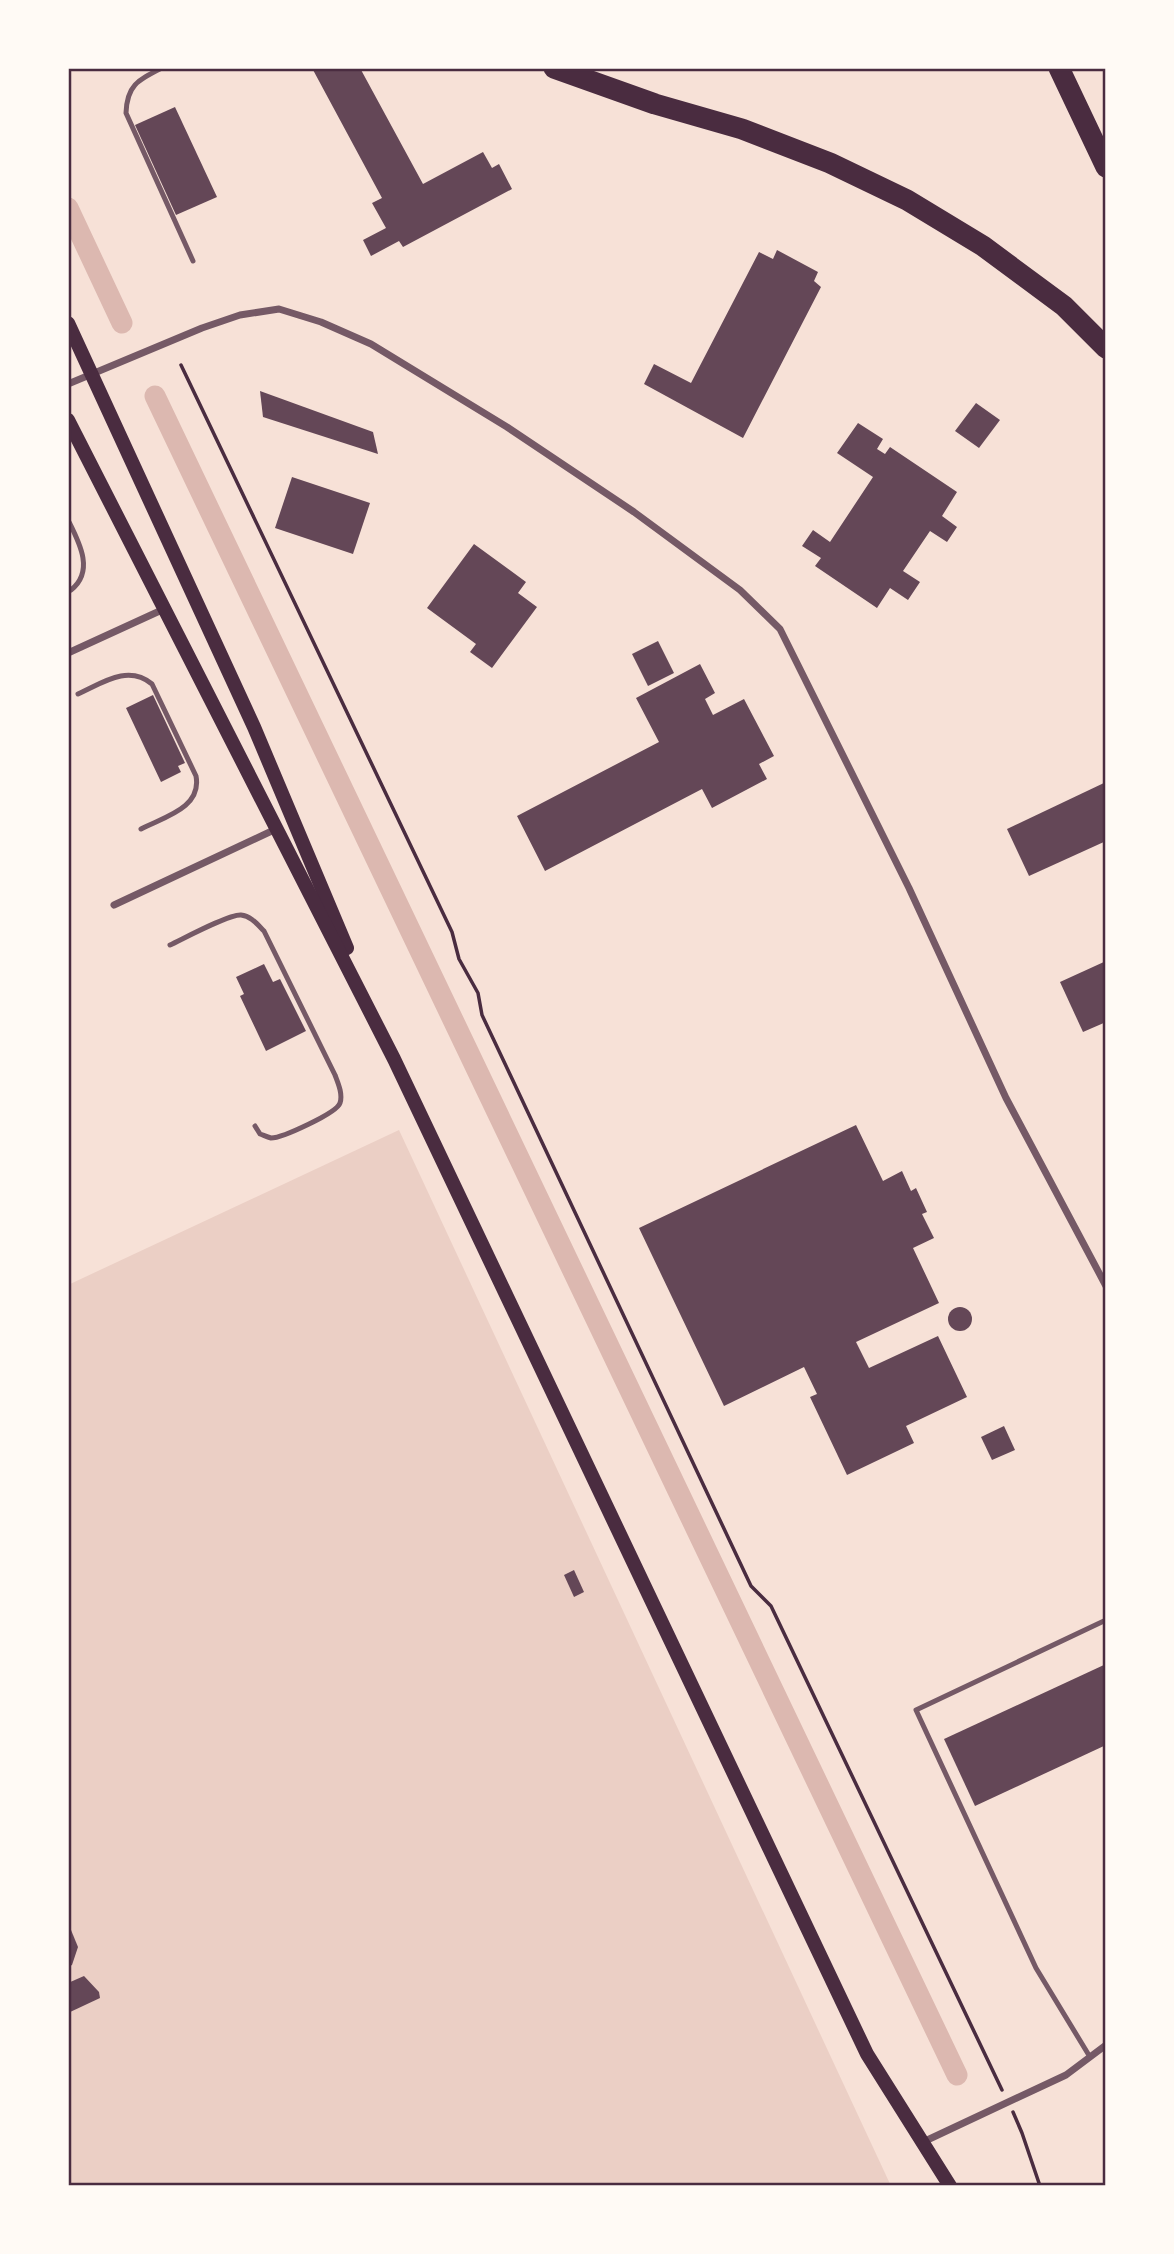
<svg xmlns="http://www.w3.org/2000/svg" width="1174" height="2254" viewBox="0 0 1174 2254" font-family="'PT Sans',sans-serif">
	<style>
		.green { fill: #ebcfc5 }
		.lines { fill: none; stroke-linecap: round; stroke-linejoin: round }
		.canal { stroke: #dcb8b0; stroke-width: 21 }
		.building { fill: #644757 }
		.path { stroke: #4a2c40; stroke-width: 3.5 }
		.service { stroke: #755966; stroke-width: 5 }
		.minor { stroke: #755966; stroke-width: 7 }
		.secondary { stroke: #4a2c40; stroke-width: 14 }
		.motorway { stroke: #4a2c40; stroke-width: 21 }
		.neatline { fill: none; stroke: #4a2c40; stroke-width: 2.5 }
	</style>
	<rect width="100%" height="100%" fill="#f7e1d7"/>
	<!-- green -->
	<path class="green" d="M 399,1130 L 891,2186 L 68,2186 L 68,1285 Z"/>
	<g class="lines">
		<!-- canal -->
		<g class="canal">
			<path d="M 68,208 L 122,323"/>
			<path d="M 155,396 L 957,2075"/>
		</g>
	</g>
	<!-- building -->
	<g class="building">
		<path d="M 312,68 L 360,68 L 423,184 L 483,152 L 492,168 L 499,164 L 512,189 L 403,247 L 399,241 L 371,256 L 363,240 L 386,228 L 372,203 L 382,198 Z"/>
		<path d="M 175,107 L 217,197 L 176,215 L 135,125 Z"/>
		<path d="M 777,250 L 818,272 L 814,281 L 821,287 L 743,438 L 644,384 L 654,364 L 691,383 L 759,252 L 773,259 Z"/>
		<path d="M 260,391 L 373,432 L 378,454 L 263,417 Z"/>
		<path d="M 976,403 L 1000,420 L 979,448 L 955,431 Z"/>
		<path d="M 858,423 L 883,439 L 877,449 L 885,454 L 890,447 L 957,492 L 942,516 L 957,527 L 947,542 L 930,531 L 903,571 L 920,582 L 908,600 L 890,588 L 877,608 L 815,566 L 821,558 L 802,546 L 813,530 L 830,542 L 873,477 L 837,453 Z"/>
		<path d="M 292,477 L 370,503 L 353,554 L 275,528 Z"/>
		<path d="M 474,544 L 526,582 L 518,593 L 537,607 L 492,668 L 470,652 L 476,644 L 427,608 Z"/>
		<path d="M 658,641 L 674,673 L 648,686 L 632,654 Z"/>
		<path d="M 700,664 L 715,693 L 705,699 L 713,715 L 744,699 L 774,756 L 759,764 L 767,779 L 712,808 L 702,789 L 545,871 L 517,816 L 659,742 L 636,698 Z"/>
		<path d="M 153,695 L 185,763 L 178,766 L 181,772 L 161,782 L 126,708 Z"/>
		<path d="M 1106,782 L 1106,841 L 1029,876 L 1007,829 Z"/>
		<path d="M 1106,961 L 1106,1022 L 1083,1032 L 1060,982 Z"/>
		<path d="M 264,964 L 273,982 L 280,979 L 306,1031 L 266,1051 L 240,996 L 244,994 L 236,977 Z"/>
		<path d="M 856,1125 L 883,1181 L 902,1171 L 911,1191 L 916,1188 L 927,1212 L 922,1214 L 934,1238 L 913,1248 L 939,1303 L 856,1342 L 869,1368 L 938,1336 L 967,1397 L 906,1426 L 914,1443 L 847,1475 L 810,1397 L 817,1394 L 804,1367 L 724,1406 L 639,1228 Z"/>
		<circle cx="960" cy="1319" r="12"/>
		<path d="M 1004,1426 L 1015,1450 L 992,1460 L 981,1437 Z"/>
		<path d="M 574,1570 L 584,1592 L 574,1597 L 564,1575 Z"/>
		<path d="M 1106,1664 L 1106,1745 L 975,1806 L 944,1739 Z"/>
		<path d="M 68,1929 L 71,1930 L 78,1947 L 72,1965 L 68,1967 Z"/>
		<path d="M 84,1976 L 99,1992 L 100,1998 L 68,2013 L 68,1983 Z"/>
	</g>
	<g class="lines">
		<!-- path -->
		<g class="path">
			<path d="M 181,365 L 452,932 L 459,959 L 478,993 L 482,1015 L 751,1586 L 771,1606 L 1002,2090"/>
			<path d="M 1013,2112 L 1022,2133 L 1040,2186"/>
		</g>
		<!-- service -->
		<g class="service">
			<path d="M 162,68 C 138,80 127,85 126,113 L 193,261"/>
			<path d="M 68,520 C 79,542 95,571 71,590"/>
			<path d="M 78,694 C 102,683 128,664 152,684 L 196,776 C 202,808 164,817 141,829"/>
			<path d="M 170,945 C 183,939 229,914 241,915 C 251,916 257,924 264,931 L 335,1075 C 338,1083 343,1094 340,1103 C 337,1113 282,1138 271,1138 C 267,1137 263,1135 260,1134 L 255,1126"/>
			<path d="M 1090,2057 L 1036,1968 L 916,1710 L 1106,1620"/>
		</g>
		<!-- minor -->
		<g class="minor">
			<path d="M 68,384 L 202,328 L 240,315 L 279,309 L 321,322 L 371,344 L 507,427 L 634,512 L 740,590 L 780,629 L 909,888 L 1006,1098 L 1106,1286"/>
			<path d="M 68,653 L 164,609"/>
			<path d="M 114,905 L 276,829"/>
			<path d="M 923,2142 L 1066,2075 L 1106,2045"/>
		</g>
		<!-- secondary -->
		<g class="secondary">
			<path d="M 68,323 L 254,727 L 347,948"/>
			<path d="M 68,420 L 394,1059 L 867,2054 L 950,2186"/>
		</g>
		<!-- motorway -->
		<g class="motorway">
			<path d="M 554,68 L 655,104 L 742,129 L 830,163 L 907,200 L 983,246 L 1064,306 L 1106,348"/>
			<path d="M 1059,68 L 1106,167"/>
		</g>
	</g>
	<!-- border -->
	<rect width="1174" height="2254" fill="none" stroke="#fffaf5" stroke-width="140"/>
	<rect x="70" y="70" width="1034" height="2114" class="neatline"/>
</svg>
